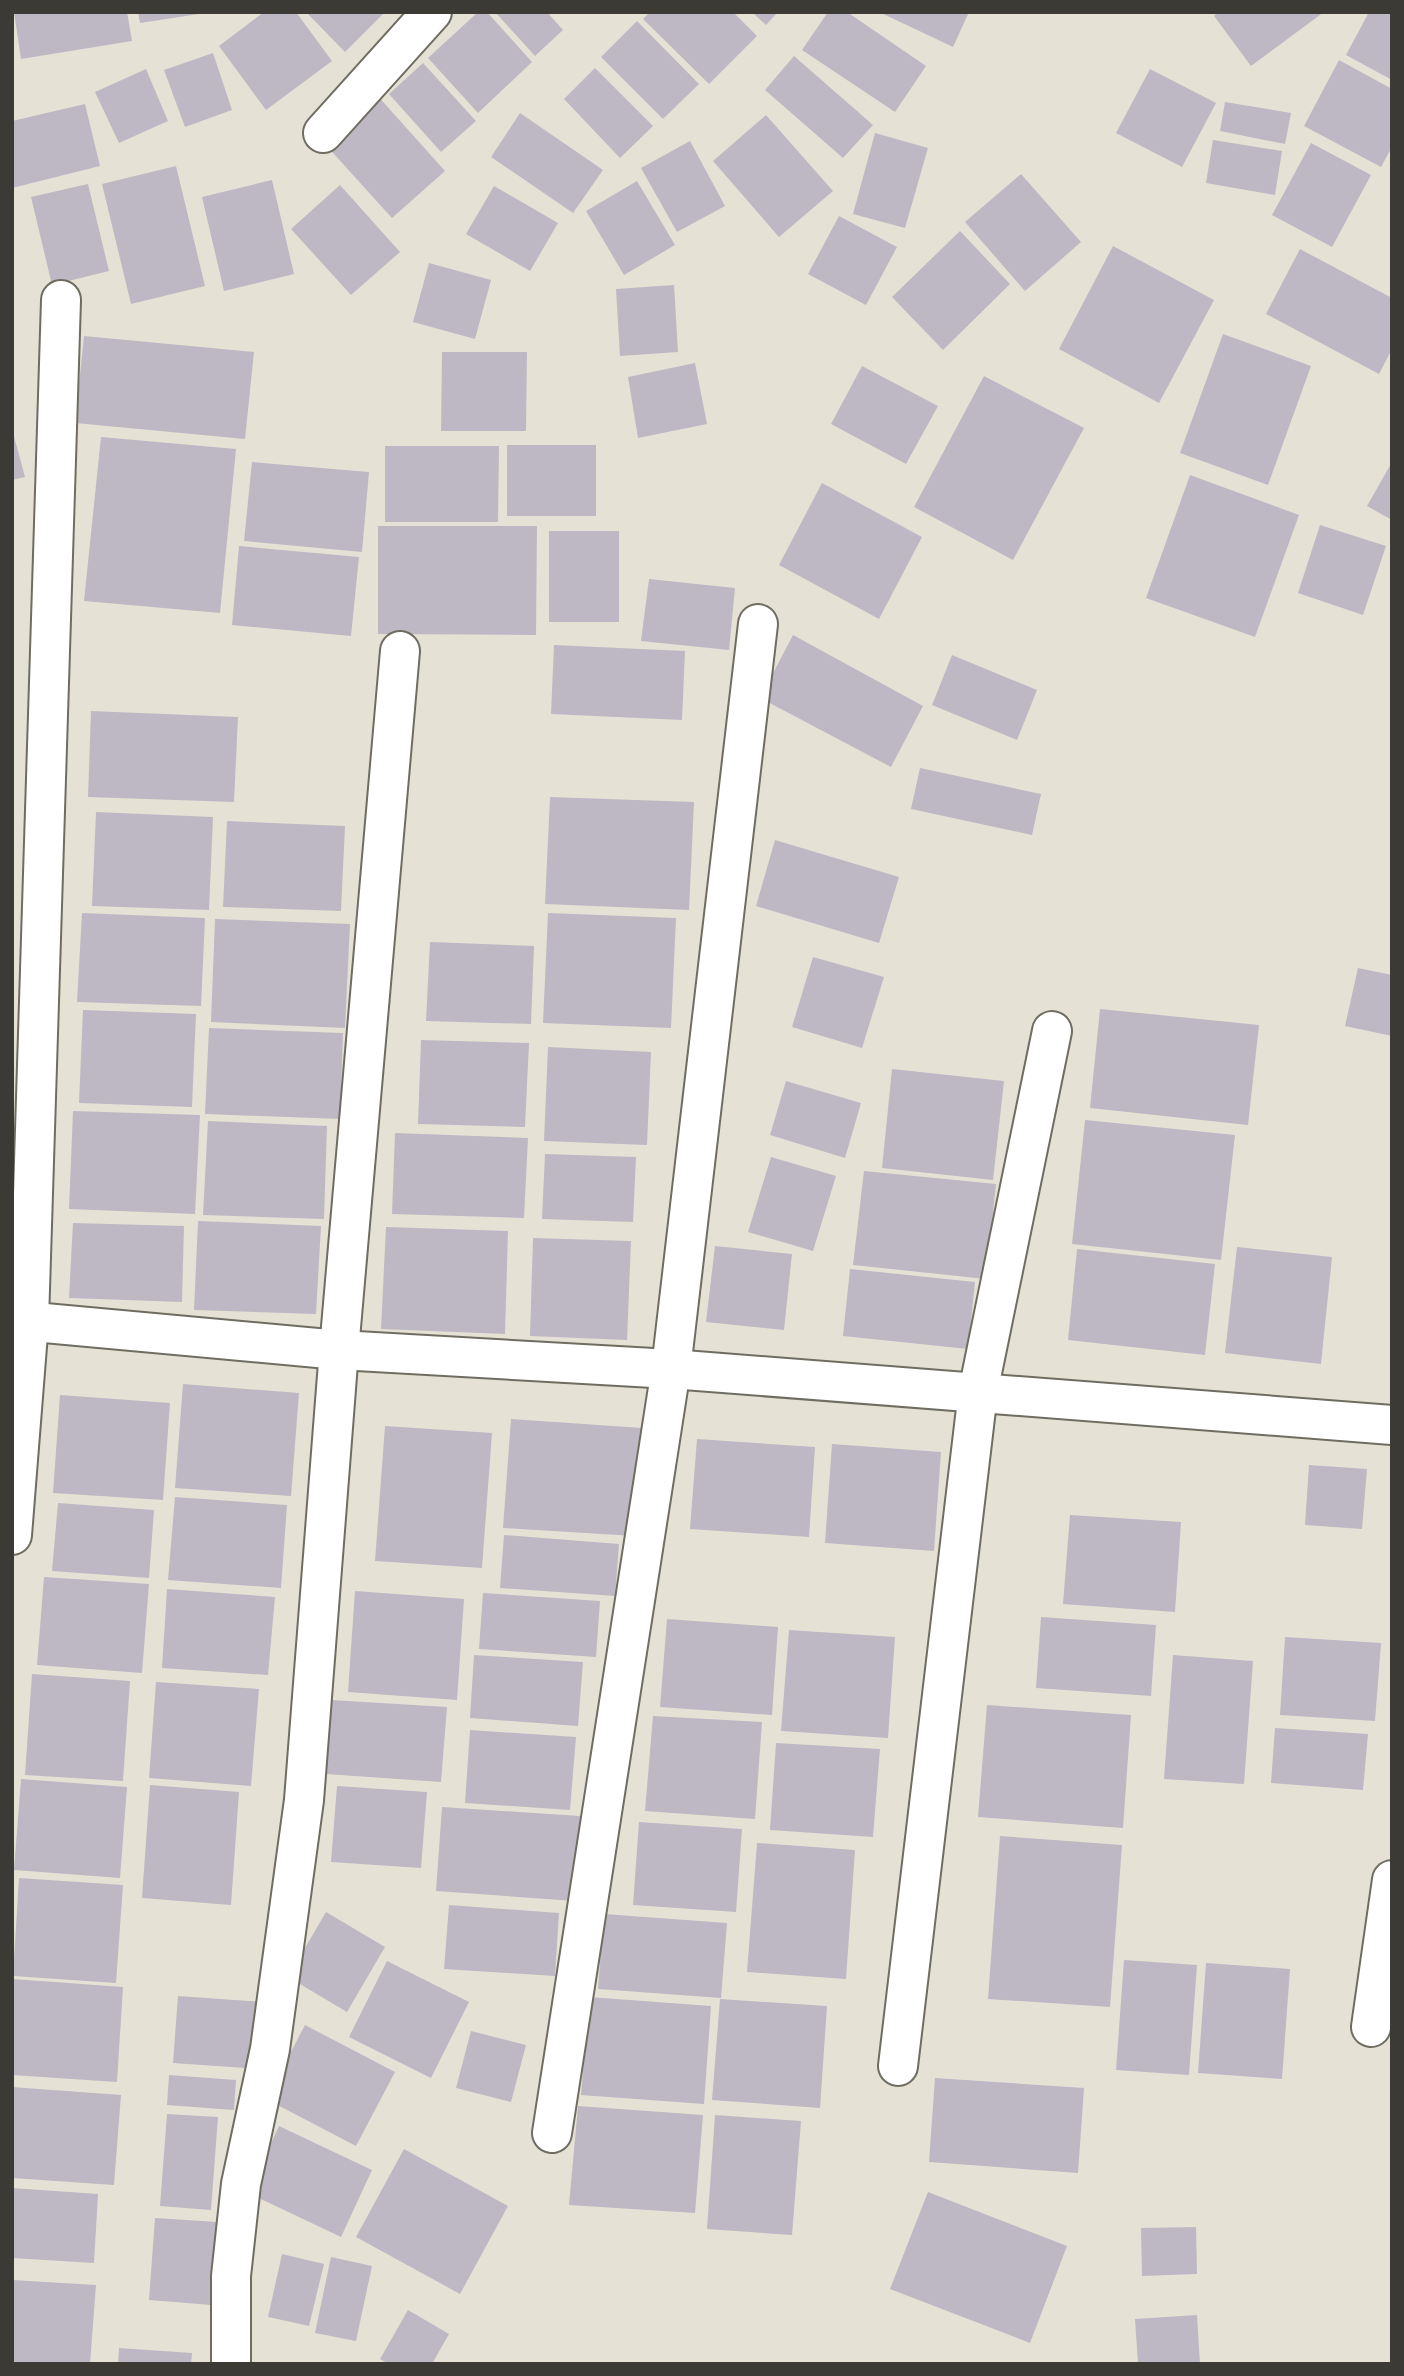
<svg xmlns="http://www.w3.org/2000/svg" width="1404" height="2376" viewBox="0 0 1404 2376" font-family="'PT Sans Narrow',sans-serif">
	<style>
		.building { fill: #beb8c4 }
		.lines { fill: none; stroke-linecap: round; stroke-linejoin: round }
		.minor-casing { stroke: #6f6d61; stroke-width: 42 }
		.minor { stroke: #fff; stroke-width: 38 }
	</style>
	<rect width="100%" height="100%" fill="#e5e2d5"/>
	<!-- building -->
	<g class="building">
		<path d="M 14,12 L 127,12 L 132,41 L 21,59 Z"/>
		<path d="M 138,12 L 199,12 L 199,14 L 140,23 Z"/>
		<path d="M 264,12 L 296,12 L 332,61 L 266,110 L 219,46 Z"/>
		<path d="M 306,12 L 385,12 L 345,52 Z"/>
		<path d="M 478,12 L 487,12 L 532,62 L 478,113 L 428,58 Z"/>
		<path d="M 495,12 L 547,12 L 563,30 L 535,56 Z"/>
		<path d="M 650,12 L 733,12 L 757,36 L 709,84 L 643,19 Z"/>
		<path d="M 752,12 L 778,12 L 766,25 Z"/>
		<path d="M 828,12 L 847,12 L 926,66 L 895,112 L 802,50 Z"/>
		<path d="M 879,12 L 969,12 L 953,47 Z"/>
		<path d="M 1218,12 L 1324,12 L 1251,66 L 1214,16 Z"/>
		<path d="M 1369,12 L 1392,12 L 1392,80 L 1346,55 Z"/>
		<path d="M 637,21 L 699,84 L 663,119 L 601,57 Z"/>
		<path d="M 213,53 L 232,110 L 185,127 L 164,70 Z"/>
		<path d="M 794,56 L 873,125 L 843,158 L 765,90 Z"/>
		<path d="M 1339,60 L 1392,89 L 1392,147 L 1381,167 L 1304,126 Z"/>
		<path d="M 423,63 L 476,121 L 441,152 L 389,94 Z"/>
		<path d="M 595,68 L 653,126 L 620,158 L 564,99 Z"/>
		<path d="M 146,69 L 168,121 L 119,143 L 95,92 Z"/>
		<path d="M 1150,69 L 1216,103 L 1182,167 L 1116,133 Z"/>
		<path d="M 376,94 L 445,171 L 392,218 L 324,143 Z"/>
		<path d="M 1225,102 L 1291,113 L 1285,144 L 1220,131 Z"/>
		<path d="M 85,104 L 100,166 L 12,188 L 12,121 Z"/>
		<path d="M 520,113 L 603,170 L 573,213 L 491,157 Z"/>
		<path d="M 766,115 L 833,191 L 779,237 L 713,161 Z"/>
		<path d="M 875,133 L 928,148 L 905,228 L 853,214 Z"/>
		<path d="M 1213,140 L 1282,151 L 1275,195 L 1206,183 Z"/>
		<path d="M 690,141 L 725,206 L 677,232 L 641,168 Z"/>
		<path d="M 1311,143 L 1371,175 L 1332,247 L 1272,215 Z"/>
		<path d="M 176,166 L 205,286 L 131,304 L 102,184 Z"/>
		<path d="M 1021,174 L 1081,242 L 1025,291 L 965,222 Z"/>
		<path d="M 272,180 L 294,274 L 224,291 L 202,197 Z"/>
		<path d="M 637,181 L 675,245 L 624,275 L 586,211 Z"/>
		<path d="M 88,184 L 109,271 L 52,285 L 31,197 Z"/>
		<path d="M 340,185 L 400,252 L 351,295 L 291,229 Z"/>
		<path d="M 494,186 L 558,223 L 530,271 L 466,234 Z"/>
		<path d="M 839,216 L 897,247 L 866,305 L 808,274 Z"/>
		<path d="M 960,231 L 1010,284 L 943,350 L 892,297 Z"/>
		<path d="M 1113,246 L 1214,300 L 1159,403 L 1059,349 Z"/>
		<path d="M 1300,249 L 1392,298 L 1392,349 L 1379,374 L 1266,314 Z"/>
		<path d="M 429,263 L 491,280 L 475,339 L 413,322 Z"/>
		<path d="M 674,285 L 678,352 L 620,356 L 616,289 Z"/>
		<path d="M 1223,334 L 1311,366 L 1268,485 L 1180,453 Z"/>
		<path d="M 84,336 L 254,352 L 245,439 L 75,423 Z"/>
		<path d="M 442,352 L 527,352 L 526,431 L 441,431 Z"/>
		<path d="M 695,363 L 707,424 L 638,438 L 628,377 Z"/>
		<path d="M 862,366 L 938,406 L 906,464 L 831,424 Z"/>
		<path d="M 984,376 L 1084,428 L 1013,560 L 914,507 Z"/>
		<path d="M 12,429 L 25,477 L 12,480 Z"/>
		<path d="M 101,437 L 236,449 L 220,613 L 84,601 Z"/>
		<rect x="507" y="445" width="89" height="71"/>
		<path d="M 385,446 L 499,446 L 498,522 L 385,522 Z"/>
		<path d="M 252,462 L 369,472 L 362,552 L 244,541 Z"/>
		<path d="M 1392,462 L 1392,520 L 1367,506 Z"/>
		<path d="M 1190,475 L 1299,515 L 1255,637 L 1146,598 Z"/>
		<path d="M 822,483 L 922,537 L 879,619 L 779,565 Z"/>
		<path d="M 1320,525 L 1386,546 L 1363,615 L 1298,593 Z"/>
		<path d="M 378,526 L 537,526 L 536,635 L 378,634 Z"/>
		<rect x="549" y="531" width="70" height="91"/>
		<path d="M 239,546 L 359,557 L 351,636 L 232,625 Z"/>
		<path d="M 649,579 L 735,588 L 729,650 L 641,641 Z"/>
		<path d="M 793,635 L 923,706 L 891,767 L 760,698 Z"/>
		<path d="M 554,645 L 685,651 L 682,720 L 551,714 Z"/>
		<path d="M 952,655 L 1037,690 L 1017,740 L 932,705 Z"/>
		<path d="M 91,711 L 238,717 L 234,802 L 88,797 Z"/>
		<path d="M 920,768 L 1041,794 L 1032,835 L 911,809 Z"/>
		<path d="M 550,797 L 694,802 L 689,910 L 545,904 Z"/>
		<path d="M 96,812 L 213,817 L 209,910 L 92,906 Z"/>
		<path d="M 227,821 L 345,826 L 341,911 L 223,907 Z"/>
		<path d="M 775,840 L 899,877 L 879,943 L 756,906 Z"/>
		<path d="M 82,913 L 205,918 L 201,1006 L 77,1002 Z"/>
		<path d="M 548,913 L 676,918 L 671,1028 L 543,1023 Z"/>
		<path d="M 215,919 L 350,924 L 345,1028 L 211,1022 Z"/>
		<path d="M 430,942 L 534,946 L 531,1024 L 426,1021 Z"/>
		<path d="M 813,957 L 884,977 L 862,1048 L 792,1027 Z"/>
		<path d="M 1358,968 L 1392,975 L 1392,1036 L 1345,1026 Z"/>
		<path d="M 1100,1009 L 1259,1025 L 1248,1125 L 1090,1108 Z"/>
		<path d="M 83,1010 L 196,1014 L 192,1107 L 79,1103 Z"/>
		<path d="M 209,1028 L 343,1033 L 340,1119 L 205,1114 Z"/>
		<path d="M 421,1040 L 529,1043 L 525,1127 L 418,1124 Z"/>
		<path d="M 548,1047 L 651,1052 L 647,1145 L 544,1141 Z"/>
		<path d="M 892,1069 L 1004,1081 L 993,1180 L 882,1168 Z"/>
		<path d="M 786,1081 L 861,1103 L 845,1158 L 770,1135 Z"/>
		<path d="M 73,1111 L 200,1115 L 195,1214 L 69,1209 Z"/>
		<path d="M 1085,1120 L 1235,1135 L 1221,1260 L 1072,1244 Z"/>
		<path d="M 208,1121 L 327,1126 L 324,1219 L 203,1215 Z"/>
		<path d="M 395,1133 L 528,1138 L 524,1218 L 392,1214 Z"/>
		<path d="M 545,1154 L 636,1157 L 633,1222 L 542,1219 Z"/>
		<path d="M 771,1157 L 836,1176 L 813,1251 L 748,1232 Z"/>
		<path d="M 864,1171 L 996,1184 L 986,1279 L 853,1265 Z"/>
		<path d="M 198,1221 L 321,1226 L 316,1314 L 194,1310 Z"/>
		<path d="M 73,1223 L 184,1226 L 182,1302 L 69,1298 Z"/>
		<path d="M 386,1227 L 508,1231 L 505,1334 L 381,1329 Z"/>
		<path d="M 533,1238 L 631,1241 L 627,1340 L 530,1336 Z"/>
		<path d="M 715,1246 L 792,1254 L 784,1330 L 706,1322 Z"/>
		<path d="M 1237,1247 L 1332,1257 L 1321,1364 L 1225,1353 Z"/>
		<path d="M 1077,1249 L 1215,1264 L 1205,1355 L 1068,1340 Z"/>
		<path d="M 850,1269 L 975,1282 L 968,1349 L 843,1336 Z"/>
		<path d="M 183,1384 L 299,1393 L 291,1496 L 175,1488 Z"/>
		<path d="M 60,1395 L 170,1403 L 163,1500 L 53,1493 Z"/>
		<path d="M 511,1419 L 642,1428 L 634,1536 L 503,1528 Z"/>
		<path d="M 385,1426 L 492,1433 L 482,1568 L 375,1561 Z"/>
		<path d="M 697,1439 L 815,1447 L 809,1537 L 690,1529 Z"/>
		<path d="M 832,1444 L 941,1452 L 934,1551 L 825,1543 Z"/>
		<path d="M 1309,1465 L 1367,1469 L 1362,1529 L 1305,1525 Z"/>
		<path d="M 175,1497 L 287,1505 L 281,1588 L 168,1580 Z"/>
		<path d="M 58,1503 L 154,1510 L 149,1578 L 52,1571 Z"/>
		<path d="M 1070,1515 L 1181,1522 L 1175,1612 L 1063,1604 Z"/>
		<path d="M 504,1535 L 619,1544 L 615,1596 L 500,1588 Z"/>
		<path d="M 44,1577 L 149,1584 L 142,1673 L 37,1665 Z"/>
		<path d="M 167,1589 L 275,1597 L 268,1675 L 162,1668 Z"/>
		<path d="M 355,1591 L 464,1599 L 457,1700 L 348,1692 Z"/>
		<path d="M 483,1593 L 600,1601 L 596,1657 L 479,1649 Z"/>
		<path d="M 1041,1617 L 1156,1625 L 1151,1696 L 1036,1688 Z"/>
		<path d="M 667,1619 L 778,1627 L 772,1715 L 660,1707 Z"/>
		<path d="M 789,1630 L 895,1637 L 888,1738 L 781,1731 Z"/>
		<path d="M 1285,1637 L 1381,1643 L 1375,1721 L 1280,1715 Z"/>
		<path d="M 474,1655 L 583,1662 L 578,1726 L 470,1718 Z"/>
		<path d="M 1173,1655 L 1253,1661 L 1244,1784 L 1164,1779 Z"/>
		<path d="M 32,1674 L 130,1681 L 123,1781 L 25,1775 Z"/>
		<path d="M 156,1682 L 259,1689 L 251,1786 L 149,1778 Z"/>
		<path d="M 331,1700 L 447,1707 L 441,1782 L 326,1774 Z"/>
		<path d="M 987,1705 L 1131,1715 L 1123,1828 L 978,1817 Z"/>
		<path d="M 653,1716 L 762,1722 L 755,1819 L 645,1811 Z"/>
		<path d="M 1275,1728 L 1368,1734 L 1363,1790 L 1271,1783 Z"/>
		<path d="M 470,1730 L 576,1737 L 570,1810 L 465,1803 Z"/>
		<path d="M 776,1743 L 880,1749 L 873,1837 L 770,1830 Z"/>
		<path d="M 21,1779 L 127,1787 L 120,1878 L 14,1870 Z"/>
		<path d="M 150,1785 L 239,1792 L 231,1905 L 142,1898 Z"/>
		<path d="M 337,1786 L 427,1792 L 421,1868 L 331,1862 Z"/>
		<path d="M 442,1807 L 580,1816 L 574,1901 L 436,1891 Z"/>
		<path d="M 639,1822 L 742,1829 L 736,1912 L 633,1905 Z"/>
		<path d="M 1000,1836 L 1122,1845 L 1110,2007 L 988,1999 Z"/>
		<path d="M 757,1843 L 855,1850 L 846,1979 L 747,1972 Z"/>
		<path d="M 19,1878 L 123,1885 L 116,1983 L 13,1976 Z"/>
		<path d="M 449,1905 L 559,1913 L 555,1976 L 444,1969 Z"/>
		<path d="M 326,1912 L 385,1947 L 347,2012 L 288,1977 Z"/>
		<path d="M 604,1914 L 727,1923 L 721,1998 L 598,1989 Z"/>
		<path d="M 1124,1960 L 1197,1965 L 1189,2075 L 1116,2070 Z"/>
		<path d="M 387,1961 L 469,2002 L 431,2078 L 349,2037 Z"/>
		<path d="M 1206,1963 L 1290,1969 L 1282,2079 L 1198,2073 Z"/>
		<path d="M 13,1979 L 123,1987 L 117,2082 L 12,2075 Z"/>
		<path d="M 178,1996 L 264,2002 L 259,2069 L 173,2063 Z"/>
		<path d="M 589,1997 L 711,2006 L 704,2104 L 581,2095 Z"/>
		<path d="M 720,1999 L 827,2006 L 820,2108 L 712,2100 Z"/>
		<path d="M 305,2025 L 395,2072 L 356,2146 L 266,2099 Z"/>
		<path d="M 471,2031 L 526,2045 L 511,2102 L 456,2088 Z"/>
		<path d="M 169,2075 L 236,2080 L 234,2110 L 167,2105 Z"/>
		<path d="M 935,2078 L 1084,2088 L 1078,2173 L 929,2162 Z"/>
		<path d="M 12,2087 L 121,2095 L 114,2185 L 12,2178 Z"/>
		<path d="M 578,2106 L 703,2115 L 695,2213 L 569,2205 Z"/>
		<path d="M 167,2114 L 218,2117 L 211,2210 L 160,2206 Z"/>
		<path d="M 715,2115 L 801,2121 L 792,2235 L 707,2229 Z"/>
		<path d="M 279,2126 L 372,2170 L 341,2237 L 248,2193 Z"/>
		<path d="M 404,2149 L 508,2206 L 460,2294 L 356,2237 Z"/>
		<path d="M 12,2188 L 98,2194 L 94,2263 L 12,2258 Z"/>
		<path d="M 928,2192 L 1067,2246 L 1030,2343 L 890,2289 Z"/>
		<path d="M 155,2218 L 217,2222 L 211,2305 L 149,2300 Z"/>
		<path d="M 1196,2227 L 1197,2274 L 1142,2276 L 1141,2228 Z"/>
		<path d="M 282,2254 L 324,2264 L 309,2326 L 268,2317 Z"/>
		<path d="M 331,2257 L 372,2266 L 356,2341 L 315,2333 Z"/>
		<path d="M 12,2280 L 96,2285 L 90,2364 L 12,2364 Z"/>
		<path d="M 408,2310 L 449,2334 L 432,2364 L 389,2364 L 380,2359 Z"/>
		<path d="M 1197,2315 L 1200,2364 L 1138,2364 L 1135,2319 Z"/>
		<path d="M 119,2348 L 192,2353 L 191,2364 L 118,2364 Z"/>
	</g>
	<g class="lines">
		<!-- minor casing -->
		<g class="minor-casing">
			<g id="minor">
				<path d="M 323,133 L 432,12"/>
				<path d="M 12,1320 L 339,1350 L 671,1369 L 1392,1425"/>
				<path d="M 12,1535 L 29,1321 L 61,300"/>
				<path d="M 1371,2027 L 1392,1880"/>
				<path d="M 898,2066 L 978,1392 L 1052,1031"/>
				<path d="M 552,2133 L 671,1369 L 758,624"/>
				<path d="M 231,2364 L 231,2276 L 241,2184 L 270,2049 L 304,1800 L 339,1350 L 400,651"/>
			</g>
		</g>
		<!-- minor -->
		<use href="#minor" class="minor"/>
	</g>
	<!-- border -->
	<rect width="1404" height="2376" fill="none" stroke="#3b3a35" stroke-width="28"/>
</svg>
